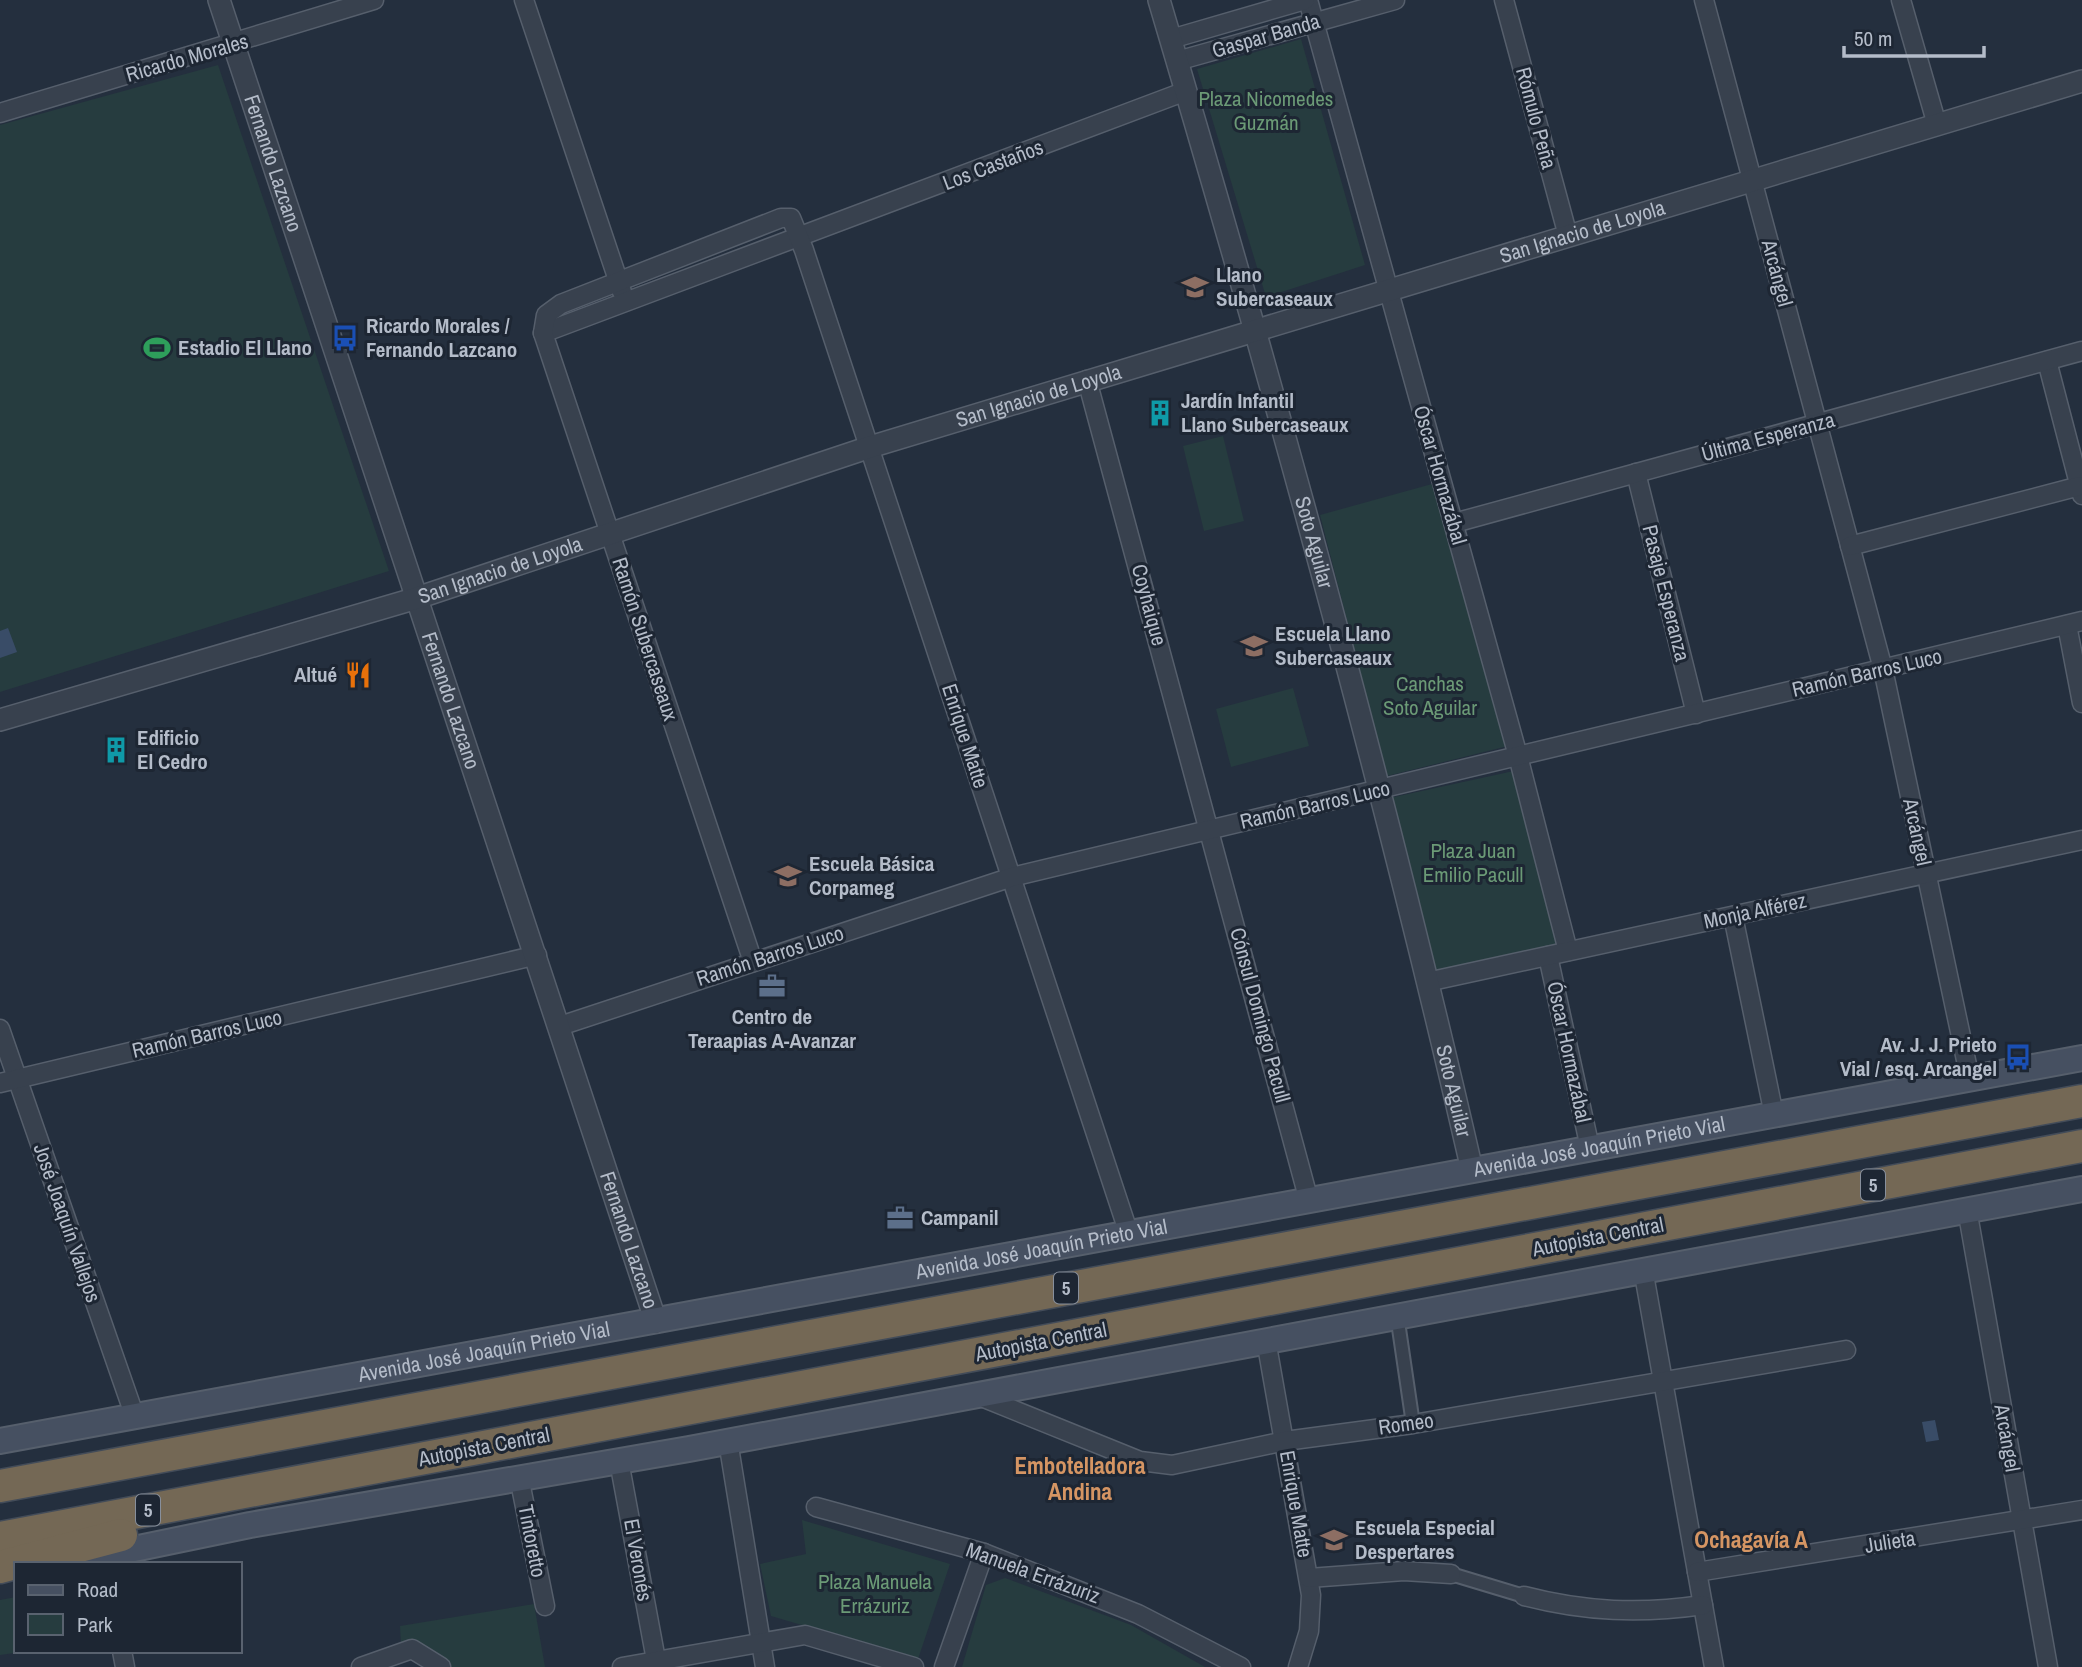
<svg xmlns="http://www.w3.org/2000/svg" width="2082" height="1667" viewBox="0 0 2082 1667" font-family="'Archivo Narrow',sans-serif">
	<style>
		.green { fill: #263c3f }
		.water { fill: #394c67 }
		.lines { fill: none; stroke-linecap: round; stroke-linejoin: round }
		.pedestrian-casing { stroke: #565f6c; stroke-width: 16 }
		.minor-casing { stroke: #565f6c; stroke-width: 21 }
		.tertiary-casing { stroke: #565f6c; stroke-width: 24 }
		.secondary-casing { stroke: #565f6c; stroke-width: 28 }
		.motorway-casing { stroke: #434c59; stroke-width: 35 }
		.pedestrian { stroke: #38414e; stroke-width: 12 }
		.minor { stroke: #38414e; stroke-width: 18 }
		.tertiary { stroke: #38414e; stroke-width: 21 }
		.secondary { stroke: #465061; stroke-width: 24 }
		.motorway { stroke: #746855; stroke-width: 32 }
		.labels { text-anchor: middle; stroke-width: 6; stroke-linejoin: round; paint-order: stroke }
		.shield { fill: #1d2633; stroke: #878f9c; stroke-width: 2 }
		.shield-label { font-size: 19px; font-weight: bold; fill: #b4bcc9 }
		.street-label { font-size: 21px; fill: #b4bcc9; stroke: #1d2633 }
		.park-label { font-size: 21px; fill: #6b9a76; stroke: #1d2633 }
		.poi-label { font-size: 21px; font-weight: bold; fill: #b4bcc9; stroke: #1d2633; text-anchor: start }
		.neighbourhood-label { font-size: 23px; font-weight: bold; fill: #d59563; stroke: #1d2633 }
	</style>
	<rect width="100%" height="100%" fill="#242f3e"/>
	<!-- green -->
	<g class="green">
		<path d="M 1301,39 L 1365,265 L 1266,297 L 1197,69 Z"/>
		<path d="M 218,65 L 389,571 L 0,692 L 0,125 Z"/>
		<path d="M 1223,436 L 1244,521 L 1204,531 L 1183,446 Z"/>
		<path d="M 1432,484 L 1508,746 L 1387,776 L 1320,515 Z"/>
		<path d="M 1293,688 L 1309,746 L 1231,767 L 1216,709 Z"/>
		<path d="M 1523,769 L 1561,950 L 1431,978 L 1385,799 Z"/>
		<path d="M 802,1520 L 950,1564 L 918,1659 L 771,1616 L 760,1564 L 806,1554 Z"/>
		<path d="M 1005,1578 L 1131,1625 L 1205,1667 L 962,1667 L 986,1585 Z"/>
		<path d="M 16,1597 L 16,1651 L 29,1651 L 0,1655 L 0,1600 Z"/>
		<path d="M 534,1604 L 545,1667 L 444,1667 L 401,1645 L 400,1626 Z"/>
	</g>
	<!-- water -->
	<g class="water">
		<path d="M 8,628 L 17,652 L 0,658 L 0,631 Z"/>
		<path d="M 1935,1420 L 1939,1440 L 1926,1442 L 1922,1422 Z"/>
	</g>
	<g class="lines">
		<!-- pedestrian casing -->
		<g class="pedestrian-casing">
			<g id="pedestrian">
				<path d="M 1397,1315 L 1413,1424"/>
				<path d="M 1451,1574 L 1524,1596"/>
			</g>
		</g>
		<!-- minor casing -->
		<g class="minor-casing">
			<g id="minor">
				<path d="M 524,0 L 622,292"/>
				<path d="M 1308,0 L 1518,756 L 1568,951"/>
				<path d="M 1504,0 L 1568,236"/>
				<path d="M 1704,0 L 1883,669 L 1970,1079"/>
				<path d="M 1901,0 L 1937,125"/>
				<path d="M 1171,39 L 1305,0"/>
				<path d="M 1177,61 L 1395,0"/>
				<path d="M 0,113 L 374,0"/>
				<path d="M 543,333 L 1186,91"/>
				<path d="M 2047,361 L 2082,495"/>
				<path d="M 1087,380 L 1309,1201"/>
				<path d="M 1636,473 L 1696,714"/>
				<path d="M 1454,523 L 2082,351"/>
				<path d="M 1850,546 L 2080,486"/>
				<path d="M 2067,625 L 2082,703"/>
				<path d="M 1733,916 L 1774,1115"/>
				<path d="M 1548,956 L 1590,1148"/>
				<path d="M 753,962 L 543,333 L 546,315 L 561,304 L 781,218 L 791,218 L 804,250 L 1129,1234"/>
				<path d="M 1427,982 L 2082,840"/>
				<path d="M 560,1026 L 1012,877 L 2082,621"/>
				<path d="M 0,1029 L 135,1417"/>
				<path d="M 0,1083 L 537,955"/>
				<path d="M 1967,1209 L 2048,1667"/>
				<path d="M 1643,1269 L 1714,1667"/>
				<path d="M 1266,1340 L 1311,1595 L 1309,1631 L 1298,1667"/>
				<path d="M 979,1396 L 1140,1461 L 1172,1465 L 1285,1441 L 1413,1424 L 1846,1350"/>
				<path d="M 728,1441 L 765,1667"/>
				<path d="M 619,1461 L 656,1660"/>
				<path d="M 519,1477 L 545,1606"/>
				<path d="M 816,1507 L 984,1553 L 1138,1614 L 1241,1667"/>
				<path d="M 1697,1572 L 2082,1510"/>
				<path d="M 1309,1578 L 1404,1571 L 1451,1574"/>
				<path d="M 1524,1596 C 1585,1612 1641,1614 1703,1605"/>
				<path d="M 122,1651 L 125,1667"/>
				<path d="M 361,1667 L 412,1649 L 441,1667"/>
				<path d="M 622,1667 L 805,1635 L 914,1667"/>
				<path d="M 944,1667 L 984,1553"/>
			</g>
		</g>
		<!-- tertiary casing -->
		<g class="tertiary-casing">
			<g id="tertiary">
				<path id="s1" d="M 219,0 L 656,1322"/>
				<path id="s2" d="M 1159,0 C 1274,387 1382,777 1472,1170"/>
				<path id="s3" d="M 0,720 L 417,598 L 870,447 L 2082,81"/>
			</g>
		</g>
		<!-- secondary casing -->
		<g class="secondary-casing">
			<g id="secondary">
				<path id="s4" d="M 0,1441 L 2082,1058"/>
				<path d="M 66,1563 L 250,1525 L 689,1449 L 2082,1189"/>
			</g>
		</g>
		<!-- motorway casing -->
		<g class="motorway-casing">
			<g id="motorway">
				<path d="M 0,1486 L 2082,1101"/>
				<path d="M 0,1538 L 2082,1146"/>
				<path d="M 0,1567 L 121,1535"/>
			</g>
		</g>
		<!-- pedestrian -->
		<use href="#pedestrian" class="pedestrian"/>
		<!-- minor -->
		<use href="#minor" class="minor"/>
		<!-- tertiary -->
		<use href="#tertiary" class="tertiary"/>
		<!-- secondary -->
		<use href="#secondary" class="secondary"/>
		<!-- motorway -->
		<use href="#motorway" class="motorway"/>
	</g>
	<!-- icons -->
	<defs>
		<g id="school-bare" transform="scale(2.1)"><path d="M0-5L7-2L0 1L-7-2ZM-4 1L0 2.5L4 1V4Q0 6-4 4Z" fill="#8d6e63" stroke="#1d2633" stroke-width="2.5" paint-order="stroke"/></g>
		<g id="bus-bare" transform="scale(2.1)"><path d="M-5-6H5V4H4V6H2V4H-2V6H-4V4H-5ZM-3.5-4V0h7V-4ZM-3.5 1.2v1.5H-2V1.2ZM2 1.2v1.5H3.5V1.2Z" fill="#1a4fb4" stroke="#1d2633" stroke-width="2.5" paint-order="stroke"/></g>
		<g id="stadium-bare" transform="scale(2.1)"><path d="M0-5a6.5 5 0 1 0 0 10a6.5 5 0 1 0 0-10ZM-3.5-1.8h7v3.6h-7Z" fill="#2e9e5b" stroke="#1d2633" stroke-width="2.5" paint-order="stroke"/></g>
		<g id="building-bare" transform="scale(2.1)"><path d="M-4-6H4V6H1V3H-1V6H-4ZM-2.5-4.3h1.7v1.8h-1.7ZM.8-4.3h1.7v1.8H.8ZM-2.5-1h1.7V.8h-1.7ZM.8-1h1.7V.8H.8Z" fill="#0f9aa8" stroke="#1d2633" stroke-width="2.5" paint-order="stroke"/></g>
		<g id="restaurant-bare" transform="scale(2.1)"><path d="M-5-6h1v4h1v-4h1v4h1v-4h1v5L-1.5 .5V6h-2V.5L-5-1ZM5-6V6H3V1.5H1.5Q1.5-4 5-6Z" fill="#e8710a" stroke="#1d2633" stroke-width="2.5" paint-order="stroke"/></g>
		<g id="office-bare" transform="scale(2.1)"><path d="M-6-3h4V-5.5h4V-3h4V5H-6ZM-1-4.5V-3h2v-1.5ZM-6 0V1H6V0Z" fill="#5c6f8a" stroke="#1d2633" stroke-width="2.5" paint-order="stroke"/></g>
	</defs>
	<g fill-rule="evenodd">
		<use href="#school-bare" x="1195" y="287"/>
		<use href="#bus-bare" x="345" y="338"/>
		<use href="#stadium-bare" x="157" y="348"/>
		<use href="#building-bare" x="1160" y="413"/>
		<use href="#school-bare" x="1254" y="646"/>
		<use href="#restaurant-bare" x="358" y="675"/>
		<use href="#building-bare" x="116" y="750"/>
		<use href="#school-bare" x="788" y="876"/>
		<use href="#office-bare" x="772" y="986"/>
		<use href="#bus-bare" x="2018" y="1057"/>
		<use href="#office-bare" x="900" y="1218"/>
		<use href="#school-bare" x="1334" y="1540"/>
	</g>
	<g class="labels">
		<!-- shield labels -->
		<g class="shield">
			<rect x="1861" y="1169.5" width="24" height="31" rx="5"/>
			<rect x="1054" y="1272.5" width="24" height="31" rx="5"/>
			<rect x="136" y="1494.5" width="24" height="31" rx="5"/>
		</g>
		<g class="shield-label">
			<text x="1873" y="1192">5</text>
			<text x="1066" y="1295">5</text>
			<text x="148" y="1517">5</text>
		</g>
		<!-- street labels -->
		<g class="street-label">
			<text transform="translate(1266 36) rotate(-16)" y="7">Gaspar Banda</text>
			<text transform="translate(187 58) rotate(-16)" y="7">Ricardo Morales</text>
			<text transform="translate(1536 118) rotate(75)" y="7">Rómulo Peña</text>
			<text dy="7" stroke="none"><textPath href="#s1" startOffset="172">Fernando Lazcano</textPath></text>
			<text transform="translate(993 165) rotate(-21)" y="7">Los Castaños</text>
			<text dy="7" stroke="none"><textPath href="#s3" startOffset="1656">San Ignacio de Loyola</textPath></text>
			<text transform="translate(1777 273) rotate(75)" y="7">Arcángel</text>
			<text dy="7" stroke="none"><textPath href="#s3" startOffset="1088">San Ignacio de Loyola</textPath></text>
			<text transform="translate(1768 437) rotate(-15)" y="7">Última Esperanza</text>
			<text transform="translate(1440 475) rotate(74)" y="7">Óscar Hormazábal</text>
			<text dy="7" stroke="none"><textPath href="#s2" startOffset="564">Soto Aguilar</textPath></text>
			<text dy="7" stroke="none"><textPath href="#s3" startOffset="522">San Ignacio de Loyola</textPath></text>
			<text transform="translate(1666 593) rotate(76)" y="7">Pasaje Esperanza</text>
			<text transform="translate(1149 605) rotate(75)" y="7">Coyhaique</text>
			<text transform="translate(645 639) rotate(72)" y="7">Ramón Subercaseaux</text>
			<text transform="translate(1867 673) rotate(-13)" y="7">Ramón Barros Luco</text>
			<text dy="7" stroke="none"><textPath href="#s1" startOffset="738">Fernando Lazcano</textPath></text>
			<text transform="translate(965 736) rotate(72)" y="7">Enrique Matte</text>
			<text transform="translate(1315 805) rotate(-13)" y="7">Ramón Barros Luco</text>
			<text transform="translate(1917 832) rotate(78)" y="7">Arcángel</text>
			<text transform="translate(1755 911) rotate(-12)" y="7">Monja Alférez</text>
			<text transform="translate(770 956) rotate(-18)" y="7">Ramón Barros Luco</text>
			<text transform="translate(1260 1015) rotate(75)" y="7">Cónsul Domingo Pacull</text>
			<text transform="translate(207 1034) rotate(-13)" y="7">Ramón Barros Luco</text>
			<text transform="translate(1569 1052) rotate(78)" y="7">Óscar Hormazábal</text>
			<text dy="7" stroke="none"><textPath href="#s2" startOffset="1130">Soto Aguilar</textPath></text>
			<text dy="7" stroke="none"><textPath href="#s4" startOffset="1626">Avenida José Joaquín Prieto Vial</textPath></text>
			<text transform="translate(67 1223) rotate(71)" y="7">José Joaquín Vallejos</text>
			<text transform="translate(1598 1237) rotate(-11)" y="7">Autopista Central</text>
			<text dy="7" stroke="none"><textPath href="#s1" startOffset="1306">Fernando Lazcano</textPath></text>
			<text dy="7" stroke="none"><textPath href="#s4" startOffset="1059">Avenida José Joaquín Prieto Vial</textPath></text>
			<text transform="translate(1041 1342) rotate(-11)" y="7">Autopista Central</text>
			<text dy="7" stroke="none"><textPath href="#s4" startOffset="492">Avenida José Joaquín Prieto Vial</textPath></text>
			<text transform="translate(1406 1424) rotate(-8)" y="7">Romeo</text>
			<text transform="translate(2007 1438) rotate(80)" y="7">Arcángel</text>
			<text transform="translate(484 1447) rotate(-11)" y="7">Autopista Central</text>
			<text transform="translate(1296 1504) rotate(80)" y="7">Enrique Matte</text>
			<text transform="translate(532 1541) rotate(79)" y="7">Tintoretto</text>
			<text transform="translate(1890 1542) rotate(-9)" y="7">Julieta</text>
			<text transform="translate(638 1560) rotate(80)" y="7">El Veronés</text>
			<text transform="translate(1033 1573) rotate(20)" y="7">Manuela Errázuriz</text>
		</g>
		<!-- park labels -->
		<g class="park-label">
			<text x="1266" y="106">Plaza Nicomedes<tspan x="1266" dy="24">Guzmán</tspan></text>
			<text x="1430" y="691">Canchas<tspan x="1430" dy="24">Soto Aguilar</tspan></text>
			<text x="1473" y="858">Plaza Juan<tspan x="1473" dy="24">Emilio Pacull</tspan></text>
			<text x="875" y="1589">Plaza Manuela<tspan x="875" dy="24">Errázuriz</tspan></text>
		</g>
		<!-- poi labels -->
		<g class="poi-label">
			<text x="1216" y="282">Llano<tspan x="1216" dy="24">Subercaseaux</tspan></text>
			<text x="366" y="333">Ricardo Morales /<tspan x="366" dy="24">Fernando Lazcano</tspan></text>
			<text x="178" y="355">Estadio El Llano</text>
			<text x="1181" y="408">Jardín Infantil<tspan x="1181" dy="24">Llano Subercaseaux</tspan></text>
			<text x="1275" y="641">Escuela Llano<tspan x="1275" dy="24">Subercaseaux</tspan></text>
			<text x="337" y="682" text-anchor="end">Altué</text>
			<text x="137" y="745">Edificio<tspan x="137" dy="24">El Cedro</tspan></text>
			<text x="809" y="871">Escuela Básica<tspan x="809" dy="24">Corpameg</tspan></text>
			<text x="772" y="1024" text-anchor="middle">Centro de<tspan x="772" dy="24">Teraapias A-Avanzar</tspan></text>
			<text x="1997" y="1052" text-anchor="end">Av. J. J. Prieto<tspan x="1997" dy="24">Vial / esq. Arcangel</tspan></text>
			<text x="921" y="1225">Campanil</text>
			<text x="1355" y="1535">Escuela Especial<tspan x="1355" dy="24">Despertares</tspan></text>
		</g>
		<!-- neighbourhood labels -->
		<g class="neighbourhood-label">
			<text x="1080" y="1474">Embotelladora<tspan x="1080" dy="26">Andina</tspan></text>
			<text x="1751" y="1548">Ochagavía A</text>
		</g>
	</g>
	<!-- legend -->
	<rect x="14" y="1562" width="228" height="91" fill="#1d2633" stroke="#59626f" stroke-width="2"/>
	<rect x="28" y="1585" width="35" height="10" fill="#465061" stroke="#59626f" stroke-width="2"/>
	<text x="77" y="1597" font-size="21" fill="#b4bcc9">Road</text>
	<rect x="28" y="1614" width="35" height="21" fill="#263c3f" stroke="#59626f" stroke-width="2"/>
	<text x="77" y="1632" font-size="21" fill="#b4bcc9">Park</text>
	<!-- scale -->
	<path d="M1844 46v10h140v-10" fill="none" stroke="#b4bcc9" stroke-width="3.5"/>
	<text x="1854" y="46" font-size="21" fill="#b4bcc9" stroke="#1d2633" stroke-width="5" paint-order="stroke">50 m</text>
</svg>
